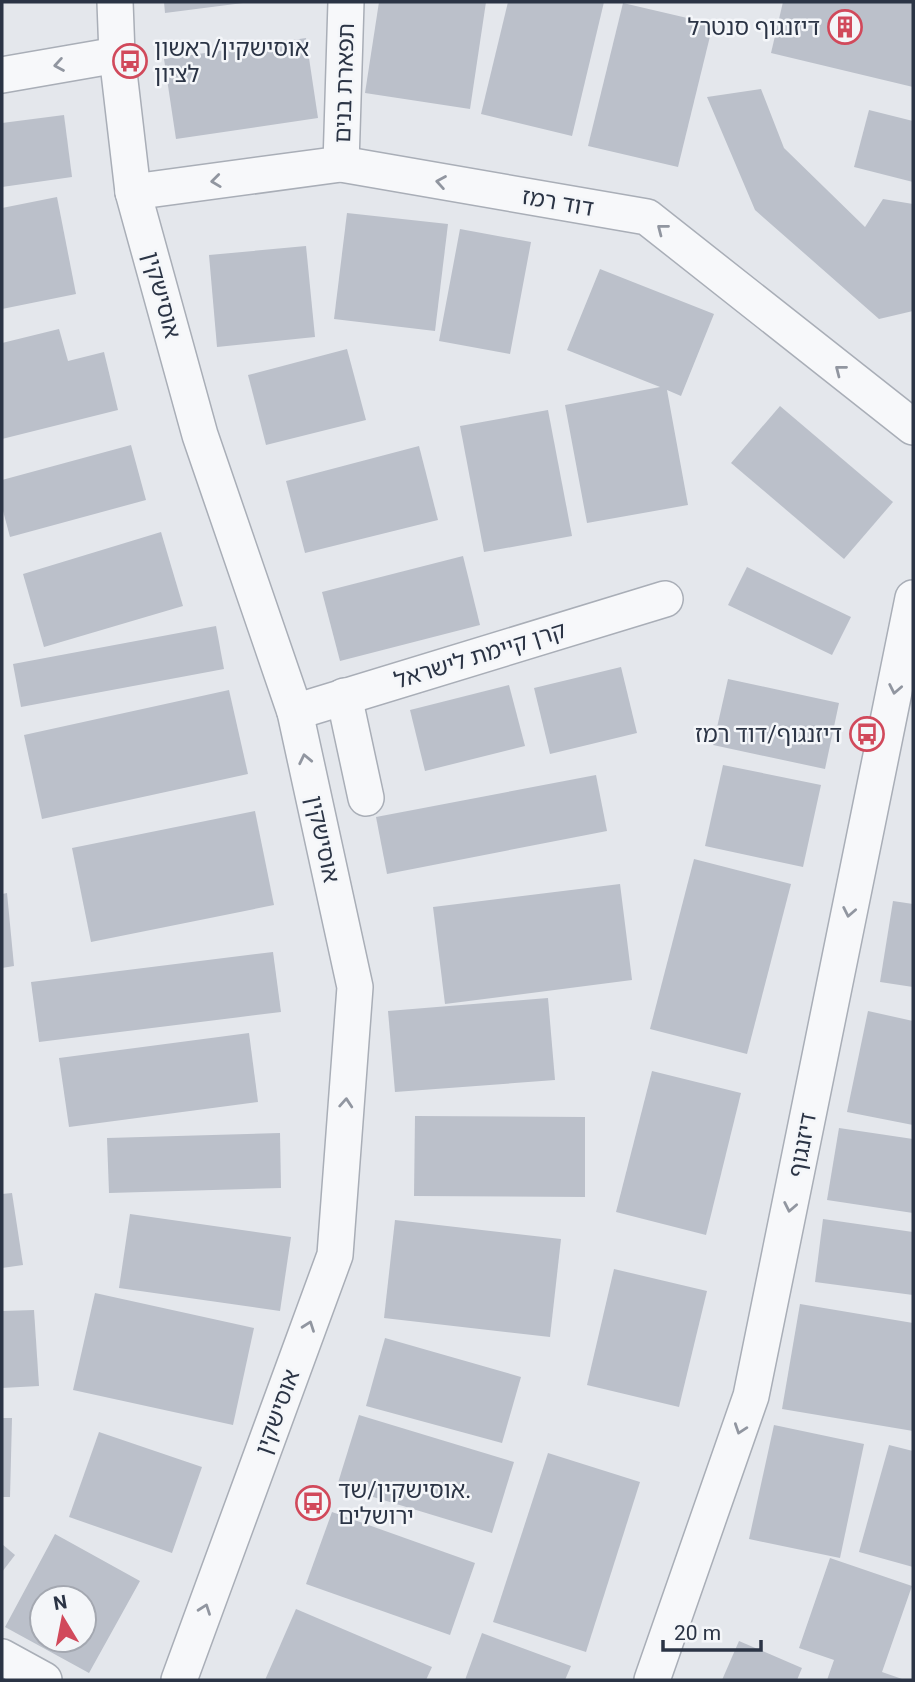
<svg xmlns="http://www.w3.org/2000/svg" width="915" height="1682" viewBox="0 0 915 1682" font-family="Roboto,'Noto Sans Hebrew',sans-serif">
	<style>
		.building { fill: #bbc0ca; fill-rule: evenodd }
		.lines { fill: none; stroke-linecap: round; stroke-linejoin: round }
		.minor-casing { stroke: #a9aeb7; stroke-width: 38 }
		.minor { stroke: #f7f8fa; stroke-width: 35 }
		.oneway { stroke: #9196a0 }
		.labels { text-anchor: middle; stroke-width: 5; stroke-linejoin: round; paint-order: stroke }
		.poi-label { font-size: 23px; fill: #2b3445; stroke: #f4f6f9; text-anchor: end }
		.street-label { font-size: 23px; fill: #2b3445; stroke: #f4f6f9 }
	</style>
	<rect width="100%" height="100%" fill="#e4e7ec"/>
	<!-- building -->
	<g class="building">
		<path d="M 164,2 L 243,2 L 243,3 L 165,13 Z"/>
		<path d="M 379,2 L 486,2 L 470,109 L 365,93 Z"/>
		<path d="M 508,2 L 604,2 L 572,136 L 481,114 Z"/>
		<path d="M 783,2 L 913,2 L 913,87 L 771,53 Z"/>
		<path d="M 623,3 L 713,24 L 678,167 L 588,146 Z"/>
		<path d="M 306,38 L 318,118 L 176,139 L 164,59 Z"/>
		<path d="M 761,89 L 784,148 L 865,227 L 883,199 L 913,204 L 913,311 L 879,319 L 755,210 L 707,97 Z"/>
		<path d="M 869,110 L 913,121 L 913,182 L 854,167 Z"/>
		<path d="M 64,115 L 72,177 L 2,187 L 2,123 Z"/>
		<path d="M 57,197 L 76,294 L 2,309 L 2,208 Z"/>
		<path d="M 347,213 L 448,224 L 435,331 L 334,319 Z"/>
		<path d="M 460,229 L 531,242 L 510,354 L 439,341 Z"/>
		<path d="M 306,246 L 315,337 L 217,347 L 209,255 Z"/>
		<path d="M 600,269 L 714,314 L 681,396 L 667,390 L 688,505 L 587,523 L 565,405 L 660,387 L 567,350 Z"/>
		<path d="M 59,329 L 68,361 L 104,352 L 118,410 L 2,439 L 2,343 Z"/>
		<path d="M 347,349 L 366,420 L 266,445 L 248,375 Z"/>
		<path d="M 780,406 L 893,502 L 844,559 L 731,463 Z"/>
		<path d="M 548,410 L 572,536 L 484,552 L 460,426 Z"/>
		<path d="M 131,445 L 146,500 L 10,537 L 2,507 L 2,480 Z"/>
		<path d="M 419,446 L 438,520 L 305,553 L 286,481 Z"/>
		<path d="M 161,532 L 183,606 L 44,647 L 23,574 Z"/>
		<path d="M 463,556 L 480,625 L 340,661 L 322,592 Z"/>
		<path d="M 747,567 L 851,617 L 832,655 L 728,605 Z"/>
		<path d="M 216,626 L 224,669 L 21,707 L 13,664 Z"/>
		<path d="M 621,667 L 637,733 L 550,754 L 534,688 Z"/>
		<path d="M 728,679 L 839,703 L 825,769 L 713,745 Z"/>
		<path d="M 509,685 L 525,746 L 425,771 L 410,710 Z"/>
		<path d="M 229,690 L 248,774 L 42,819 L 24,735 Z"/>
		<path d="M 723,765 L 821,785 L 803,867 L 705,846 Z"/>
		<path d="M 596,775 L 607,831 L 387,874 L 376,817 Z"/>
		<path d="M 255,811 L 274,905 L 91,942 L 72,848 Z"/>
		<path d="M 694,859 L 791,884 L 747,1054 L 650,1029 Z"/>
		<path d="M 620,884 L 632,980 L 445,1004 L 433,907 Z"/>
		<path d="M 7,893 L 14,966 L 2,968 L 2,894 Z"/>
		<path d="M 893,901 L 913,904 L 913,987 L 880,982 Z"/>
		<path d="M 273,952 L 281,1012 L 39,1042 L 31,982 Z"/>
		<path d="M 548,998 L 555,1080 L 395,1092 L 388,1011 Z"/>
		<path d="M 868,1011 L 913,1021 L 913,1125 L 847,1112 Z"/>
		<path d="M 249,1033 L 258,1102 L 69,1127 L 59,1058 Z"/>
		<path d="M 652,1071 L 741,1093 L 706,1235 L 616,1212 Z"/>
		<path d="M 415,1116 L 585,1117 L 585,1197 L 414,1196 Z"/>
		<path d="M 839,1128 L 913,1139 L 913,1213 L 827,1200 Z"/>
		<path d="M 280,1133 L 281,1188 L 109,1193 L 107,1138 Z"/>
		<path d="M 12,1193 L 23,1265 L 2,1268 L 2,1194 Z"/>
		<path d="M 130,1214 L 291,1237 L 280,1311 L 119,1288 Z"/>
		<path d="M 823,1219 L 913,1232 L 913,1295 L 815,1282 Z"/>
		<path d="M 395,1220 L 561,1239 L 550,1337 L 384,1318 Z"/>
		<path d="M 614,1269 L 707,1291 L 679,1407 L 587,1385 Z"/>
		<path d="M 95,1293 L 254,1328 L 233,1425 L 73,1390 Z"/>
		<path d="M 800,1304 L 913,1323 L 913,1431 L 782,1409 Z"/>
		<path d="M 34,1310 L 39,1386 L 2,1388 L 2,1311 Z"/>
		<path d="M 385,1338 L 521,1377 L 502,1443 L 366,1406 Z"/>
		<path d="M 359,1415 L 514,1462 L 492,1533 L 337,1486 Z"/>
		<path d="M 2,1418 L 12,1418 L 10,1497 L 2,1497 Z"/>
		<path d="M 774,1425 L 864,1444 L 840,1558 L 749,1539 Z"/>
		<path d="M 99,1432 L 202,1467 L 172,1553 L 69,1517 Z"/>
		<path d="M 889,1445 L 913,1451 L 913,1567 L 859,1552 Z"/>
		<path d="M 548,1453 L 640,1482 L 586,1652 L 493,1622 Z"/>
		<path d="M 332,1512 L 475,1563 L 450,1635 L 306,1584 Z"/>
		<path d="M 55,1534 L 140,1581 L 89,1673 L 5,1627 ZM 42,1598 L 84,1598 L 84,1640 L 42,1640 Z"/>
		<path d="M 2,1544 L 15,1555 L 2,1572 Z"/>
		<path d="M 830,1558 L 912,1586 L 882,1672 L 905,1680 L 827,1680 L 834,1660 L 799,1648 Z"/>
		<path d="M 296,1609 L 432,1667 L 426,1680 L 265,1680 Z"/>
		<path d="M 482,1633 L 571,1666 L 565,1680 L 465,1680 Z"/>
		<path d="M 739,1641 L 802,1668 L 797,1680 L 722,1680 Z"/>
	</g>
	<g class="lines">
		<!-- minor casing -->
		<g class="minor-casing">
			<g id="minor">
				<path d="M 115,2 L 117,55 L 133,192 L 200,435 L 295,712 L 355,987 L 335,1255 L 179,1680"/>
				<path d="M 2,75 L 117,55"/>
				<path d="M 341,164 L 346,2"/>
				<path d="M 133,192 L 341,164 L 647,217 L 913,427"/>
				<path d="M 344,696 L 366,798"/>
				<path d="M 295,712 L 665,599"/>
				<path d="M 2,1657 L 44,1680"/>
				<path d="M 652,1680 L 751,1396 L 913,598"/>
			</g>
		</g>
		<!-- minor -->
		<use href="#minor" class="minor"/>
	</g>
	<!-- one-way arrows -->
	<defs><path id="oneway-chevron" d="M-2-3.5L2.5 0L-2 3.5" fill="none" stroke-width="1.6" stroke-linecap="round" stroke-linejoin="round" transform="scale(1.75)"/></defs>
	<g class="oneway">
		<use href="#oneway-chevron" transform="translate(59 65) rotate(170)"/>
		<use href="#oneway-chevron" transform="translate(216 181) rotate(173)"/>
		<use href="#oneway-chevron" transform="translate(441 182) rotate(-170)"/>
		<use href="#oneway-chevron" transform="translate(662 229) rotate(-142)"/>
		<use href="#oneway-chevron" transform="translate(840 370) rotate(-142)"/>
		<use href="#oneway-chevron" transform="translate(895 689) rotate(101)"/>
		<use href="#oneway-chevron" transform="translate(305 759) rotate(-102)"/>
		<use href="#oneway-chevron" transform="translate(849 912) rotate(101)"/>
		<use href="#oneway-chevron" transform="translate(346 1103) rotate(-86)"/>
		<use href="#oneway-chevron" transform="translate(790 1207) rotate(101)"/>
		<use href="#oneway-chevron" transform="translate(309 1326) rotate(-70)"/>
		<use href="#oneway-chevron" transform="translate(740 1429) rotate(109)"/>
		<use href="#oneway-chevron" transform="translate(205 1609) rotate(-70)"/>
	</g>
	<!-- icons -->
	<defs>
		<g id="building-ring" transform="scale(1.75)"><circle r="9.5" fill="#f4f6f9" stroke="#d1495b" stroke-width="1.5"/><path d="M-4-6H4V6H1V3H-1V6H-4ZM-2.5-4.3h1.7v1.8h-1.7ZM.8-4.3h1.7v1.8H.8ZM-2.5-1h1.7V.8h-1.7ZM.8-1h1.7V.8H.8Z" fill="#d1495b"/></g>
		<g id="bus-ring" transform="scale(1.75)"><circle r="9.5" fill="#f4f6f9" stroke="#d1495b" stroke-width="1.5"/><path d="M-5-6H5V4H4V6H2V4H-2V6H-4V4H-5ZM-3.5-4V0h7V-4ZM-3.5 1.2v1.5H-2V1.2ZM2 1.2v1.5H3.5V1.2Z" fill="#d1495b"/></g>
	</defs>
	<g fill-rule="evenodd">
		<use href="#building-ring" x="845" y="27"/>
		<use href="#bus-ring" x="130" y="61"/>
		<use href="#bus-ring" x="867" y="734"/>
		<use href="#bus-ring" x="313" y="1503"/>
	</g>
	<g class="labels">
		<!-- poi labels -->
		<g class="poi-label">
			<text x="820" y="35">דיזנגוף סנטרל</text>
			<text x="154" y="56" text-anchor="start">אוסישקין/ראשון<tspan x="154" dy="26">לציון</tspan></text>
			<text x="842" y="742">דיזנגוף/דוד רמז</text>
			<text x="338" y="1498" text-anchor="start">אוסישקין/שד.<tspan x="338" dy="26">ירושלים</tspan></text>
		</g>
		<!-- street labels -->
		<g class="street-label">
			<text transform="translate(344 83) rotate(-88)" y="8">תפארת בנים</text>
			<text transform="translate(558 202) rotate(10)" y="8">דוד רמז</text>
			<text transform="translate(162 295) rotate(75)" y="8">אוסישקין</text>
			<text transform="translate(480 655) rotate(-17)" y="8">קרן קיימת לישראל</text>
			<text transform="translate(323 839) rotate(78)" y="8">אוסישקין</text>
			<text transform="translate(802 1145) rotate(-79)" y="8">דיזנגוף</text>
			<text transform="translate(277 1412) rotate(-70)" y="8">אוסישקין</text>
		</g>
	</g>
	<!-- border -->
	<rect width="915" height="1682" fill="none" stroke="#2b3445" stroke-width="7"/>
	<!-- north arrow -->
	<g transform="translate(63 1619) rotate(350)"><circle r="33" fill="#f4f6f9" stroke="#a4a8b1" stroke-width="2"/>
	<path d="M0-5L12 26L0 18L-12 26Z" fill="#d1495b"/>
	<text y="-10" font-size="19" font-weight="bold" text-anchor="middle" fill="#2b3445">N</text>
	</g>
	<!-- scale -->
	<path d="M663 1640v10h98v-10" fill="none" stroke="#2b3445" stroke-width="3.5"/>
	<text x="674" y="1640" font-size="21" fill="#2b3445" stroke="#f4f6f9" stroke-width="5" paint-order="stroke">20 m</text>
</svg>
